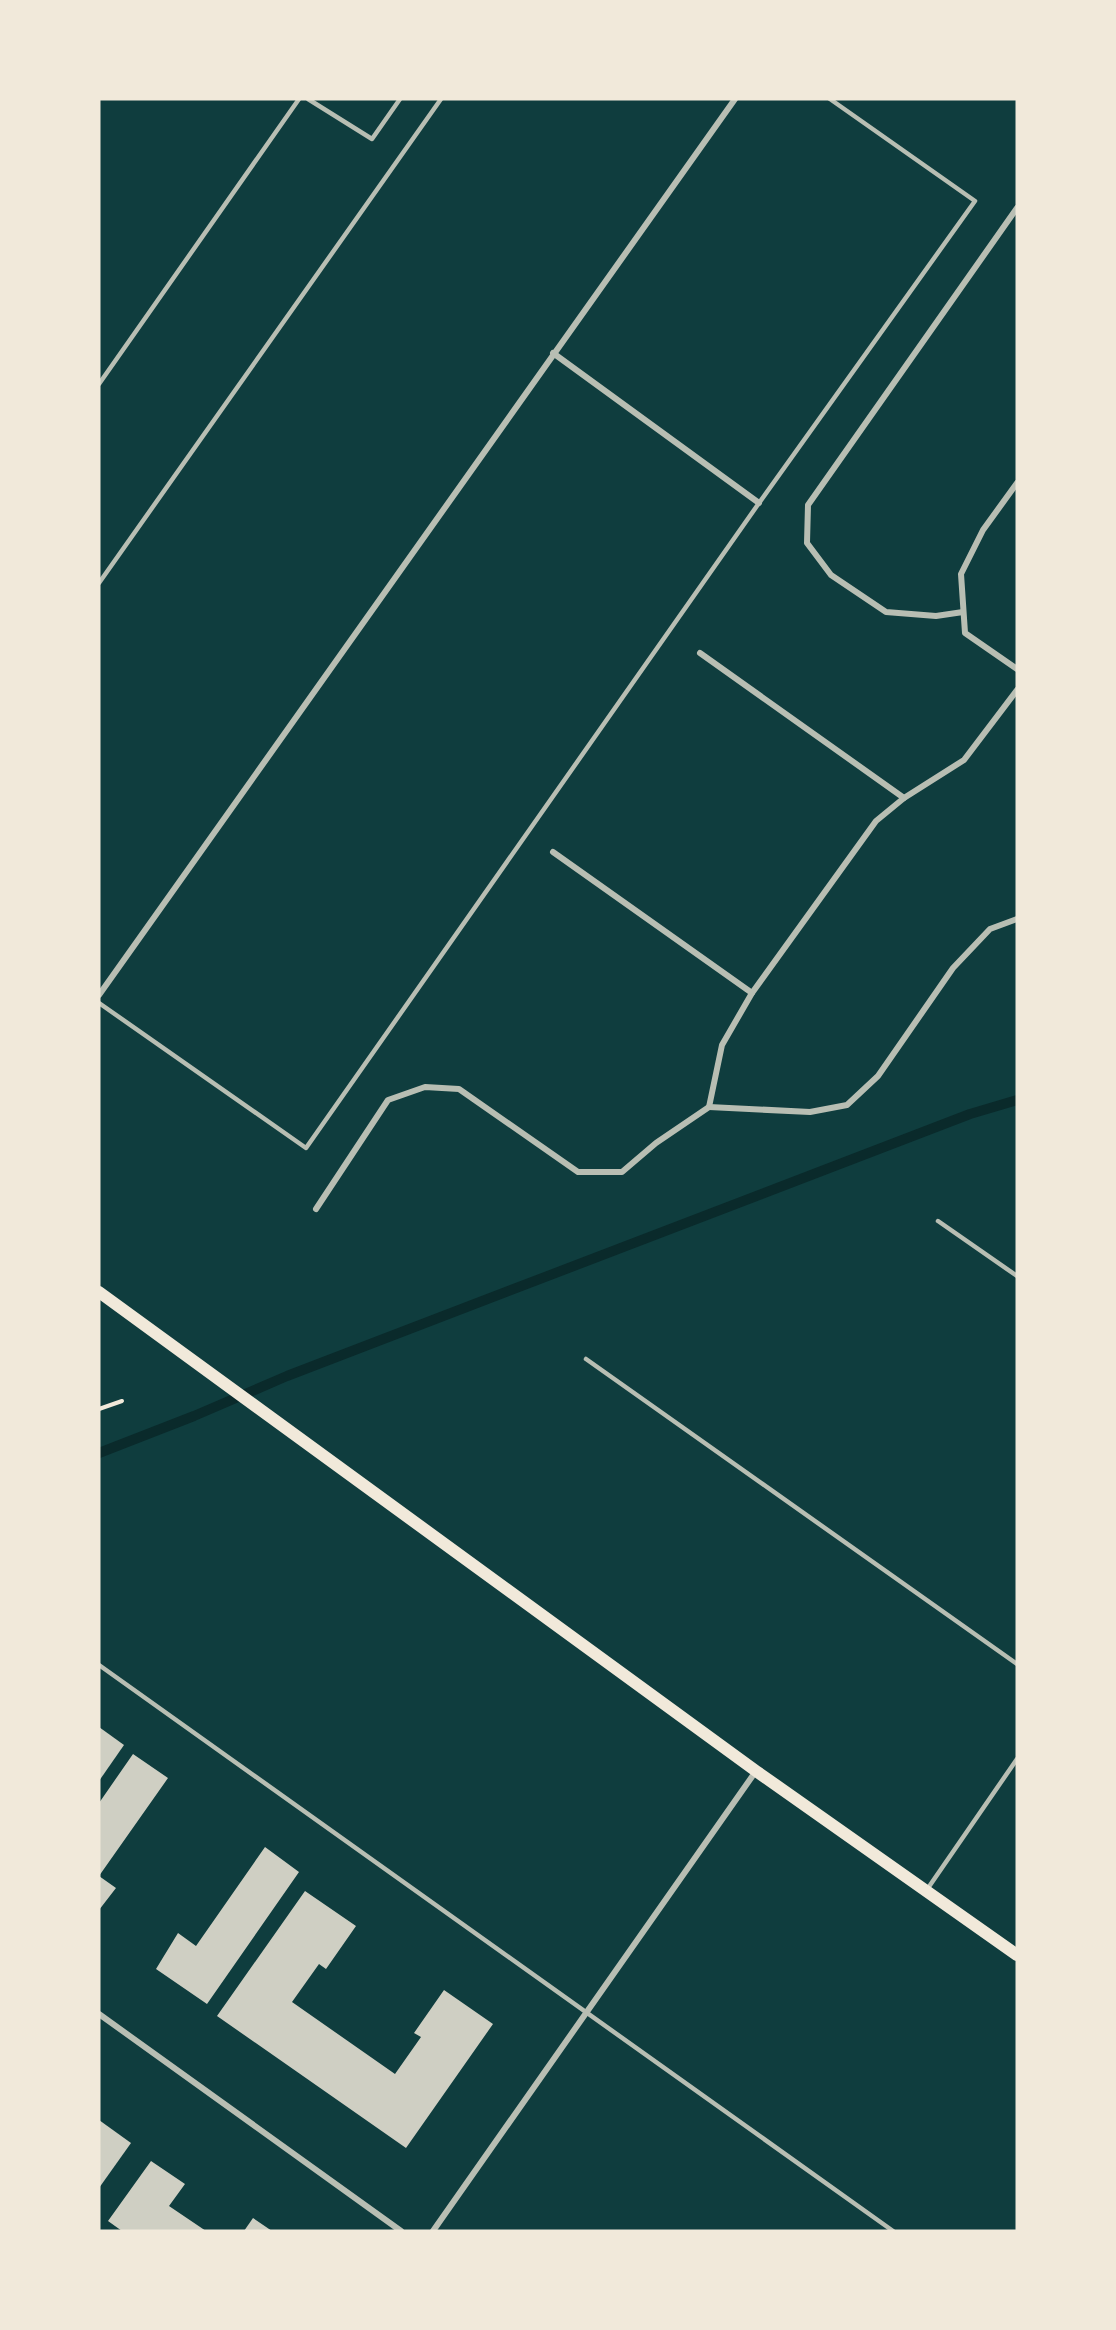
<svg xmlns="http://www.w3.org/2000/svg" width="1116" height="2330" viewBox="0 0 1116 2330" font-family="'Varela Round',sans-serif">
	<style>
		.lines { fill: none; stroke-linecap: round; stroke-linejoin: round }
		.stream { stroke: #0a2a2b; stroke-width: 10 }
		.building { fill: #cfcfc3 }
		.path { stroke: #f1e9da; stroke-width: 4 }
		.service { stroke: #b8beb3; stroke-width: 4.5 }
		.minor { stroke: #b8beb3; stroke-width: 6 }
		.secondary { stroke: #f1e9da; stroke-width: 12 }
	</style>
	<rect width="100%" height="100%" fill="#0f3d3e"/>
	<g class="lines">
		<!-- stream -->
		<path class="stream" d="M 99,1453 L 194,1416 L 287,1376 L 970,1114 L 1017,1100"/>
	</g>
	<!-- building -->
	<g class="building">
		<path d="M 99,1727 L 124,1745 L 99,1781 Z"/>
		<path d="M 133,1754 L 168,1778 L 99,1876 L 116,1888 L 99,1910 L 99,1803 Z"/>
		<path d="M 265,1847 L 299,1872 L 207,2004 L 156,1969 L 178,1933 L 196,1946 Z"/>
		<path d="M 305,1891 L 356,1926 L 326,1969 L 319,1964 L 292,2002 L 395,2074 L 421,2037 L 414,2033 L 444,1990 L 493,2024 L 406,2148 L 217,2016 Z"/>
		<path d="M 99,2120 L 131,2143 L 99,2188 Z"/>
		<path d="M 151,2161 L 185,2184 L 169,2206 L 206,2231 L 122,2231 L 108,2221 Z"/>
		<path d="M 253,2218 L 272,2231 L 244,2231 Z"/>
	</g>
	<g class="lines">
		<!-- path -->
		<path class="path" d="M 99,1409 L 122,1401"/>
		<!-- service -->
		<g class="service">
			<path d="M 308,99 L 372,139 L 400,99"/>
			<path d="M 99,384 L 299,99"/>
			<path d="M 99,583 L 441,99"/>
			<path d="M 99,1003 L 306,1148 L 759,503 L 975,201 L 830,99"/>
			<path d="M 938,1221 L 1017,1276"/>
			<path d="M 586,1359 L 1017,1664"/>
			<path d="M 99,1665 L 893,2231"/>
			<path d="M 926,1891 L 1017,1759"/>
		</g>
		<!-- minor -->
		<g class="minor">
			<path d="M 553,353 L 759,503"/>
			<path d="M 1017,483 L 983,530 L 961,574 L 965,633 L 1017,669"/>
			<path d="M 963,612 L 936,616 L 886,612 L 831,575 L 807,543 L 808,505 L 1017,208"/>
			<path d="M 700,653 L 904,798"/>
			<path d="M 553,852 L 752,993"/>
			<path d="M 99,995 L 735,99"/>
			<path d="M 709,1107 L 810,1112 L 847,1105 L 878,1076 L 953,968 L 990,929 L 1017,919"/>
			<path d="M 316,1209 L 388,1100 L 425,1087 L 459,1089 L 578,1172 L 622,1172 L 656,1143 L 709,1107 L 722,1045 L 752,993 L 876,821 L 904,798 L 964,760 L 1017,690"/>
			<path d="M 99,2014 L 401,2231"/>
			<path d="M 433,2231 L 756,1771"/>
		</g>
		<!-- secondary -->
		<path class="secondary" d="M 99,1292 L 756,1771 L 1017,1955"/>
	</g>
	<!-- border -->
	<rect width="1116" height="2330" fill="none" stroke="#f1e9da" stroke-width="201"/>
</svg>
